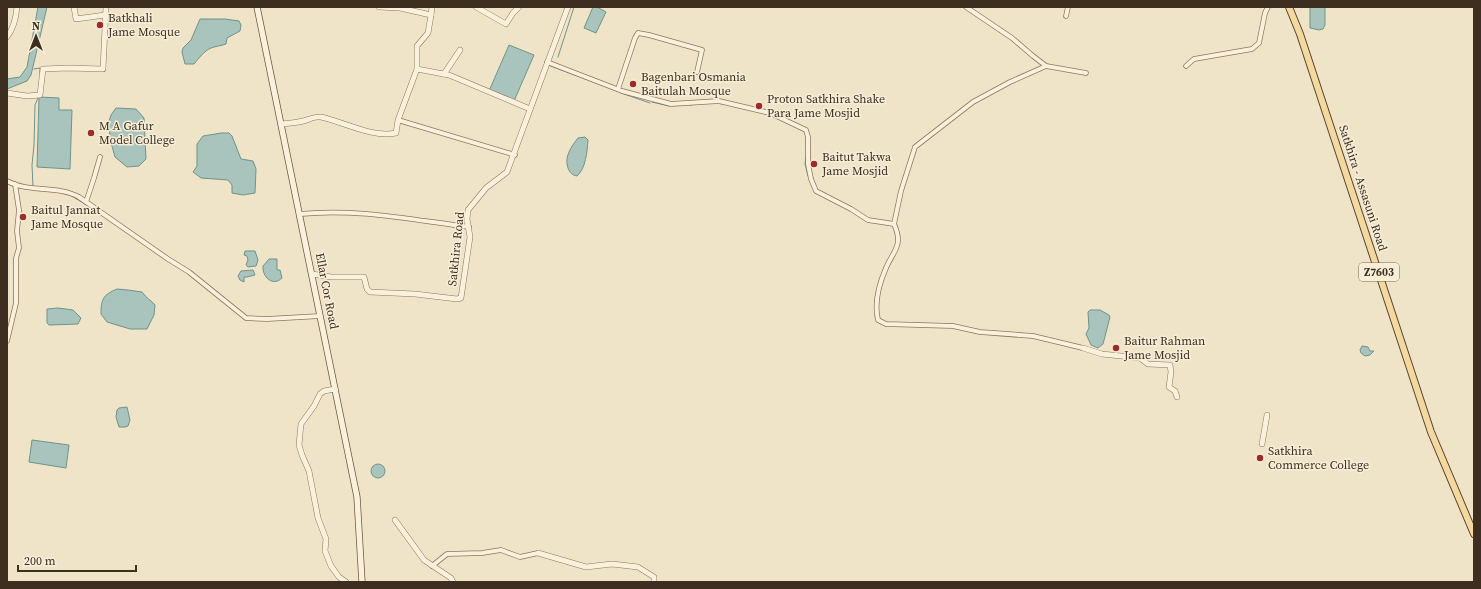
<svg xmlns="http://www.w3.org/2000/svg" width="1481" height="589" viewBox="0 0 1481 589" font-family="'Source Serif 4',serif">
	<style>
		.water { fill: #a9c4bc; stroke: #6f938a }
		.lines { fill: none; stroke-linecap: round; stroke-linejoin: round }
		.stream { stroke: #6f938a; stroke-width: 1 }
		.minor-casing { stroke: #8d765c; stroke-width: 5.5 }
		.tertiary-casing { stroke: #8d765c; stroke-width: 6 }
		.secondary-casing { stroke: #6f573f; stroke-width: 7 }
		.primary-casing { stroke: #5b4430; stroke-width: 8 }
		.minor { stroke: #faf1dc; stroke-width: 4 }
		.tertiary { stroke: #faf1dc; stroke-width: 5 }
		.secondary { stroke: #faf1dc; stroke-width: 5.5 }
		.primary { stroke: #f3d9a0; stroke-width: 6 }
		.poi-dot { fill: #9e2a2b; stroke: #f7eed8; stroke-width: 1.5 }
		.labels { text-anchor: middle; stroke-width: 3; stroke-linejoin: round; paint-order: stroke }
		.shield { fill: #f7eed8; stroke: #756857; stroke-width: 1 }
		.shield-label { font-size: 11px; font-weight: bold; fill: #3d2e20 }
		.poi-label { font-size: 12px; fill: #3d2e20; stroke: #f7eed8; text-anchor: start }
		.street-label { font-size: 12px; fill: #3d2e20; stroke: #f7eed8 }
	</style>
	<rect width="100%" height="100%" fill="#f0e4c8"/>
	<!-- water -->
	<g class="water">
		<path d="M 38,7 L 47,7 L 31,75 L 27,81 L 7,89 L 7,79 L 20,77 L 27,67 Z"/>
		<path d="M 593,7 L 597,7 L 606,12 L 596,33 L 584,28 Z"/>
		<path d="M 1310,7 L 1325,7 L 1325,25 L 1323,29 L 1319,30 L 1310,28 Z"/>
		<path d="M 200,19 L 225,19 L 239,21 L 241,25 L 240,31 L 227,38 L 226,44 C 221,46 216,46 211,48 C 204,51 199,58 194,64 L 185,64 L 182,52 L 183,48 L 191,40 Z"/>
		<path d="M 509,45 L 534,55 L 514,101 L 489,91 Z"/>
		<path d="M 39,97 L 59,98 L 59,110 L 72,110 L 70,169 L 37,167 Z"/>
		<path d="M 116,108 L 136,109 L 144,118 L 146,159 L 139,166 L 127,167 L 115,157 L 110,139 L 109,121 L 111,115 Z"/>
		<path d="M 221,133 L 229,133 L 232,136 L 241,159 L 253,161 L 256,169 L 255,193 L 243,195 L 232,193 L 232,185 L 228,180 L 201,178 L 193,172 L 197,166 L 197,144 L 203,136 Z"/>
		<path d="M 585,137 L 588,140 C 587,152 586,168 577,176 C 572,175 570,173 568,168 C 564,157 571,147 578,138 Z"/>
		<path d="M 245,251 L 255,251 L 258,260 L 256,266 L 248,267 L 246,265 L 248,260 L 247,256 L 244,255 Z"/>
		<path d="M 269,259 L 277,259 L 277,270 L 280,270 L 282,278 C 273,287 262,277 263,266 Z"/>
		<path d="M 253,270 L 255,275 L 247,277 L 244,277 L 244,282 L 240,280 L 238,276 L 241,271 Z"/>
		<path d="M 117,289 L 128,290 L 142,292 C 146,298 151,300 155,305 L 154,315 L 147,329 L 130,329 L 107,322 L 101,314 C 101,299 103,295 117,289 Z"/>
		<path d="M 58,308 L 73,310 L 81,318 L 78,324 L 49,325 L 47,323 L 47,309 Z"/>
		<path d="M 1090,310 L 1100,310 L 1109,315 L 1110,317 L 1103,344 L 1098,348 L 1091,345 L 1086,334 L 1089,328 L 1088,312 Z"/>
		<path d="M 1362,346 L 1368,347 L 1370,351 L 1374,351 L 1370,355 L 1365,356 L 1361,353 L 1360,350 Z"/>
		<path d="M 127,407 L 130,420 L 128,426 L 125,427 L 119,427 L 116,417 L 117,410 L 119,408 Z"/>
		<path d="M 32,440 L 69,445 L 66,468 L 29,462 Z"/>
		<circle cx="378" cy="471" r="7"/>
	</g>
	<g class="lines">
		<!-- stream -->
		<g class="stream">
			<path d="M 558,57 L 574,7"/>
			<path d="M 548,65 L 615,90"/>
			<path d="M 34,69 L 40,68 L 40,73"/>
			<path d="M 621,93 L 650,103"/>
			<path d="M 652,102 L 669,106"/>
			<path d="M 716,103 L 723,104"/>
			<path d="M 690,105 L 697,104"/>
			<path d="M 806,158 L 805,164 L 808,176"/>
			<path d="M 33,186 L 32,165 L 34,145 L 35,105 L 38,98"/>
			<path d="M 75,198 L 90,207"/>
		</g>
		<!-- minor casing -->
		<g class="minor-casing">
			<g id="minor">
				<path d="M 966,7 L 1012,38 L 1033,56 L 1046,66 L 1086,73"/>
				<path d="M 1066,16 L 1068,7"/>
				<path d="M 547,62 L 622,91 L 671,104 L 719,101 L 770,113 L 806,130 L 808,137 L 808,164 L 811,179 L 816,191 L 851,209 L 868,220 L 894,224 C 904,246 893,251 886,268 C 879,284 874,303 878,320 L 886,324 L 953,326 L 980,332 L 1033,336 L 1083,348"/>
				<path d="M 1186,66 L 1194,59 L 1252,49 L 1259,43 L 1265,13 L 1268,7"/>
				<path d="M 618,89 L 635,38 L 638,33 L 649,35 L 702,50 L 697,72"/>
				<path d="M 398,120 L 515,155"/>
				<path d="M 7,181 C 29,193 57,185 79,197 L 168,259 L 189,272 L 246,318 L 267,319 L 320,316"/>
				<path d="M 86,202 L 94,178 L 100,157"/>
				<path d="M 300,214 C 356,208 413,220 469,227"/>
				<path d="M 894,224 L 901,191 L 915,147 L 973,102 L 1010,82 L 1046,66"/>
				<path d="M 7,341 L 16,303 L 16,258 L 19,248 L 17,231 L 19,210 L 15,184"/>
				<path d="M 432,566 L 447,554 L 482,553 L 501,550 L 520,557 L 538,553"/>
			</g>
		</g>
		<!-- tertiary casing -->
		<g class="tertiary-casing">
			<g id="tertiary">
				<path d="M 74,7 L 76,19 L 105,15"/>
				<path d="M 379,7 L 400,8 L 431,15 L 432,7"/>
				<path d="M 476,7 L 506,24 L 513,13 L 519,7"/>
				<path d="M 431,15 L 428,33 L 417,46 L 417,69 L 449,75 L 530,109"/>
				<path d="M 7,37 C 14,28 16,18 17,7"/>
				<path d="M 444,74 L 460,50"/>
				<path d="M 7,93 L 27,96 L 40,95 L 43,69 L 68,68 L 103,69 L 106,7"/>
				<path d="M 281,124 C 288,123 296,123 303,121 C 308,120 315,116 321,117 C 344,122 372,138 396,133 L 398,120 L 417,69"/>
				<path d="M 312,274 L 331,277 L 364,277 L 367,289 L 370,292 L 415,294 L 457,299 L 461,298 L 470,237 L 467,219 L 468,210 L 486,188 L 507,172 L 568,7"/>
				<path d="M 1083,348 L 1102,354 L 1140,358 L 1148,364 L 1170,365 L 1171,372 L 1169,387 L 1175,391 L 1177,397"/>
				<path d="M 335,389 L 324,391 L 320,394 L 314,406 L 301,424 L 299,445 L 302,455 L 309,471 L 318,518 L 326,539 L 325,551 L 331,566 L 339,577 L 346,582"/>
				<path d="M 1262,444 L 1267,415"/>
				<path d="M 395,520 L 424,560 L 451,578 L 453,582"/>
				<path d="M 538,553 L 586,567 L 612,564 L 638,567 L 654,577 L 654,582"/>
			</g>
		</g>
		<!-- secondary casing -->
		<g class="secondary-casing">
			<path id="secondary" d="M 257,7 L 357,497 L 362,582"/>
		</g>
		<!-- primary casing -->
		<g class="primary-casing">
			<path id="primary" d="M 1289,7 L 1300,34 L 1431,432 L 1474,534"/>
		</g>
		<!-- minor -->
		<use href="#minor" class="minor"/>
		<!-- tertiary -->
		<use href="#tertiary" class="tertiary"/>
		<!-- secondary -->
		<use href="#secondary" class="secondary"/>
		<!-- primary -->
		<use href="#primary" class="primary"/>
	</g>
	<!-- markers -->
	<g class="poi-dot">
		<circle cx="100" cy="25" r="4"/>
		<circle cx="633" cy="84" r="4"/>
		<circle cx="759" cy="106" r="4"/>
		<circle cx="91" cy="133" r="4"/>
		<circle cx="814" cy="164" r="4"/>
		<circle cx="23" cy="217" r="4"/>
		<circle cx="1116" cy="348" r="4"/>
		<circle cx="1260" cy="458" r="4"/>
	</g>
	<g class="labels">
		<!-- shield labels -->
		<rect class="shield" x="1359" y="263" width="40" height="18" rx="3"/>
		<g class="shield-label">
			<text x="1379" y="276">Z7603</text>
		</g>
		<!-- poi labels -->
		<g class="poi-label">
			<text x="108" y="22">Batkhali<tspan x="108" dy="14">Jame Mosque</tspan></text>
			<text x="641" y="81">Bagenbari Osmania<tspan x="641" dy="14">Baitulah Mosque</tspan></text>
			<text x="767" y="103">Proton Satkhira Shake<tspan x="767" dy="14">Para Jame Mosjid</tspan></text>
			<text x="99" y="130">M A Gafur<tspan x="99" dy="14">Model College</tspan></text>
			<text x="822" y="161">Baitut Takwa<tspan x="822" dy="14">Jame Mosjid</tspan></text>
			<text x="31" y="214">Baitul Jannat<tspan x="31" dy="14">Jame Mosque</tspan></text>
			<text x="1124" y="345">Baitur Rahman<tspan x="1124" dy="14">Jame Mosjid</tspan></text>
			<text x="1268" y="455">Satkhira<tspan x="1268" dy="14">Commerce College</tspan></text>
		</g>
		<!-- street labels -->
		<g class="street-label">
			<text transform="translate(1363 188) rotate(72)" y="4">Satkhira - Assasuni Road</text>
			<text transform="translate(456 249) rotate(-84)" y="4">Satkhira Road</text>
			<text transform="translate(327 291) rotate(79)" y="4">Ellar Cor Road</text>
		</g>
	</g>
	<!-- border -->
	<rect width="1481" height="589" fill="none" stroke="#3d2e20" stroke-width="16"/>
	<!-- north arrow -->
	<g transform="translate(36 36)" stroke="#f7eed8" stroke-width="3" paint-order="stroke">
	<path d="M0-3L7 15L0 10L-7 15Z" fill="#3d2e20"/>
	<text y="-6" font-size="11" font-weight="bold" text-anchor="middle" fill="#3d2e20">N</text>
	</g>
	<!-- scale -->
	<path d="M18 565v6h118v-6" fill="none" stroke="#3d2e20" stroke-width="2"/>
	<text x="24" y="565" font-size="12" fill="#3d2e20" stroke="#f7eed8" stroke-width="3" paint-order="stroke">200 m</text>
</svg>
